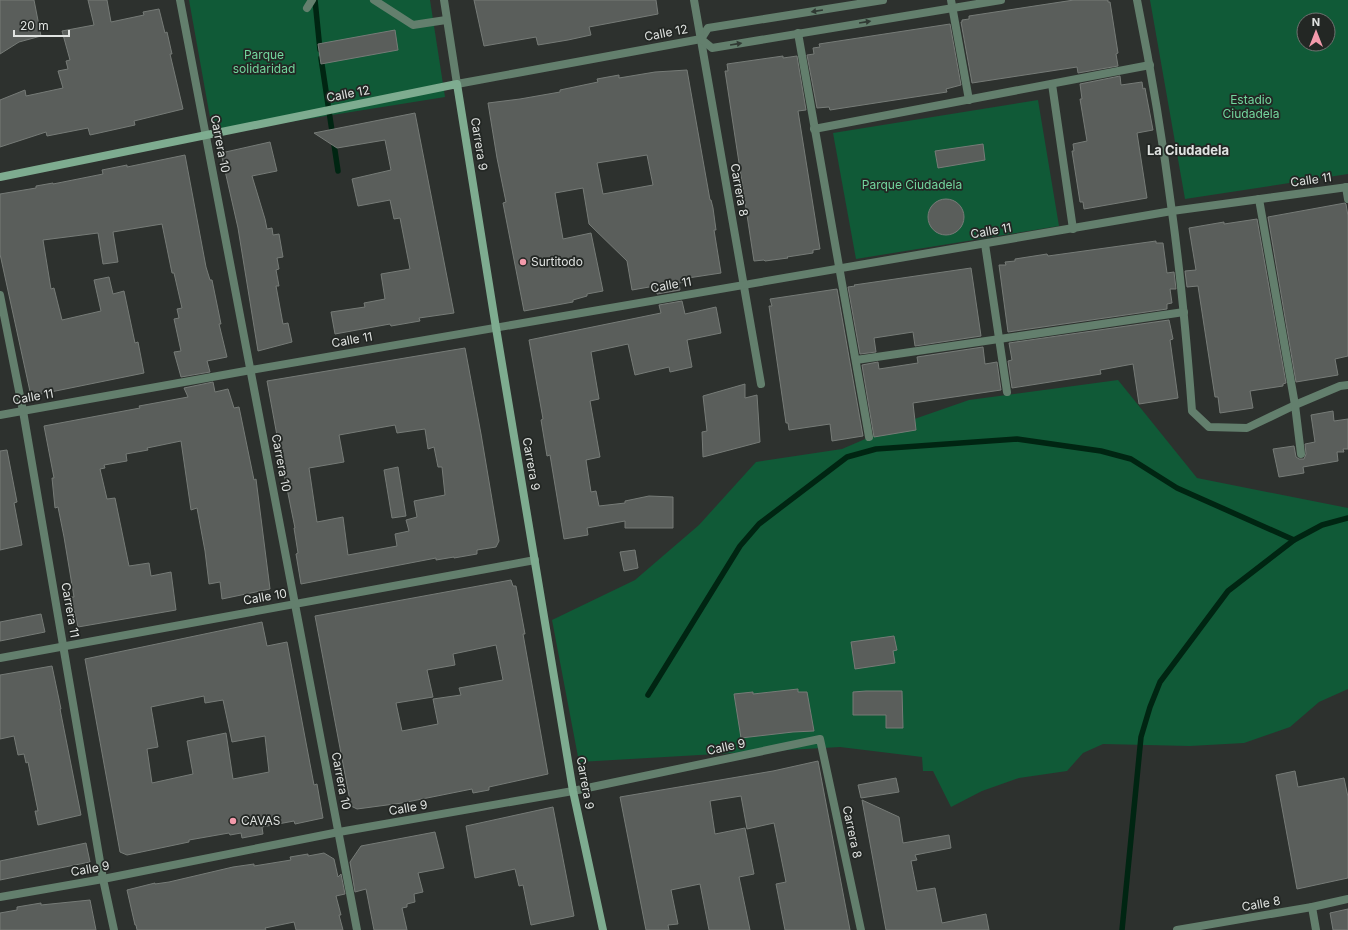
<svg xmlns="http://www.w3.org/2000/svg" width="1348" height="930" viewBox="0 0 1348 930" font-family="Inter,sans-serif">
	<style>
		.green { fill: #105a37; fill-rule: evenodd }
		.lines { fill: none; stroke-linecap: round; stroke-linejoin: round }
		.stream { stroke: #002512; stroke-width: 5.5 }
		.building { fill: #5a5e5b; stroke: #767b77; fill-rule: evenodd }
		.pedestrian { stroke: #637f6d; stroke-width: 8 }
		.minor { stroke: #637f6d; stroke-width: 8 }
		.secondary { stroke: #7eac90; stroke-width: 8 }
		.oneway { fill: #303933 }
		.poi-dot { fill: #f39aab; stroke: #232724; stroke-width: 1.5 }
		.labels { text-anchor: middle; stroke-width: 3.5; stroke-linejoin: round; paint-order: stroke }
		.street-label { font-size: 12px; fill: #e0e3e1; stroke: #232724 }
		.park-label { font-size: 12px; fill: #73d79e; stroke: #232724 }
		.poi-label { font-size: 12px; fill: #e0e3e1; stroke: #232724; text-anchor: start }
		.neighbourhood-label { font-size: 13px; font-weight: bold; fill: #e0e3e1; stroke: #232724 }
	</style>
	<rect width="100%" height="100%" fill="#2d312e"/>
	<!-- green -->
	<g class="green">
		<path d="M 189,0 L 430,0 L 445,97 L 213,134 Z"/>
		<path d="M 1150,0 L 1348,0 L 1348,174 L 1185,199 ZM 1304,20 L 1328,20 L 1328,44 L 1304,44 Z"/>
		<path d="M 1038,100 L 1059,226 L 856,259 L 833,133 Z"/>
		<path d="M 1118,380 L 1197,478 L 1348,508 L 1348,689 L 1319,702 L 1290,727 L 1244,743 L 1190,746 L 1103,744 L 1083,753 L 1067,771 L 1019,778 L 982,791 L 951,807 L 933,771 L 923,771 L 922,757 L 840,747 L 579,762 L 552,620 L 635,580 L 699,525 L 756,462 L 842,449 L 900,424 L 969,400 Z"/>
	</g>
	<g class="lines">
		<!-- stream -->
		<g class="stream">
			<path d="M 315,0 L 320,50"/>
			<path d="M 321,58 L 338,171"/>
			<path d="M 648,695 L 740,546 L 759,524 L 847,457 L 876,449 L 1017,439 L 1101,451 L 1131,459 L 1177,488 L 1294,540"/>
			<path d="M 1122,930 L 1141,737 L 1150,707 L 1160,682 L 1228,591 L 1294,540 L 1322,525 L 1348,518"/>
		</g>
	</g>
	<!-- building -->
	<g class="building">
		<path d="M 0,0 L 34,0 L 41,36 L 19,42 L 0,54 Z"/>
		<path d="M 88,0 L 107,0 L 111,22 L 144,15 L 143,12 L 159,9 L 165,33 L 167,32 L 172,54 L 170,54 L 183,109 L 134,121 L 135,125 L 90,135 L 88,128 L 47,136 L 46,132 L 0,147 L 0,100 L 25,90 L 26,96 L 63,88 L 58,71 L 68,69 L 66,61 L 70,60 L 62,31 L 94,25 Z"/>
		<path d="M 474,0 L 656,0 L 658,14 L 589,27 L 591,35 L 568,40 L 538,45 L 536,37 L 484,46 Z"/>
		<path d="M 1074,0 L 1108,0 L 1108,2 L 1110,2 L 1118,53 L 1116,54 L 1118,66 L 1078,73 L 1077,67 L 972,83 L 961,22 L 962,22 L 962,20 L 969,19 L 969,16 Z"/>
		<path d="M 950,24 L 961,85 L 946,89 L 947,92 L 830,110 L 829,107 L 817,108 L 807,55 L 814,54 L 813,48 L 820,47 L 819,44 Z"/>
		<path d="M 395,30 L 398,50 L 321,64 L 318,44 Z"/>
		<path d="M 783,56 L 783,58 L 797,56 L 806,110 L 798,111 L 820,249 L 813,250 L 813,253 L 787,257 L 788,258 L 765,261 L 764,260 L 754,261 L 725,71 L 728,71 L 727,64 Z"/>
		<path d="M 687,70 L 710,200 L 711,200 L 713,208 L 716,230 L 714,230 L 721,273 L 688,278 L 688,280 L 685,281 L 685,282 L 679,283 L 680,290 L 657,294 L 655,286 L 632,290 L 627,261 L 589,224 L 583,188 L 555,193 L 563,239 L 591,233 L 603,291 L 587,294 L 587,296 L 573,300 L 573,302 L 524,311 L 503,203 L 506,202 L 497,158 L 488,103 L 520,99 L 560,92 L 560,90 L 598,82 L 597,79 L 619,75 L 619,78 L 655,72 ZM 647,155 L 653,185 L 603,194 L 597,163 Z"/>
		<path d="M 1120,76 L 1121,85 L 1142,82 L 1143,89 L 1145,88 L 1153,130 L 1137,133 L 1147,198 L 1084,209 L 1083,202 L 1080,202 L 1072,151 L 1074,151 L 1073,144 L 1087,141 L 1080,99 L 1082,99 L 1080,84 Z"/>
		<path d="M 415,113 L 454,313 L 419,318 L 420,321 L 391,326 L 390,324 L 335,334 L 331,312 L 365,307 L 364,303 L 385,299 L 381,274 L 410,269 L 400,218 L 394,219 L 390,200 L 358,206 L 352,179 L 391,170 L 385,140 L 337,148 L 314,133 Z"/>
		<path d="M 270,142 L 277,171 L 252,176 L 265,219 L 267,229 L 272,228 L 273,235 L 279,234 L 283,257 L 277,258 L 279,269 L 276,270 L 279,286 L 276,286 L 283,324 L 288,323 L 292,342 L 258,351 L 238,228 L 221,153 Z"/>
		<path d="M 983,144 L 985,160 L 938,168 L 935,151 Z"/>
		<path d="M 185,155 L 206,267 L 210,280 L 212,280 L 221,324 L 219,324 L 227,357 L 207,361 L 210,372 L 181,377 L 174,352 L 181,351 L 174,319 L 179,318 L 177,309 L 182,308 L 174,273 L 172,273 L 162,224 L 113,232 L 118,262 L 103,264 L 98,233 L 43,240 L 51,289 L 54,288 L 62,320 L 101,311 L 94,280 L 109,277 L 113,294 L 124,291 L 135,343 L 138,342 L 144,373 L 31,396 L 0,254 L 0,194 L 36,188 L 36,186 L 53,183 L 53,184 L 103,174 L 102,170 L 127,165 L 127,167 Z"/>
		<circle cx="946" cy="217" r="18"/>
		<path d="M 1345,203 L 1346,204 L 1348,216 L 1348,356 L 1335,359 L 1338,375 L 1296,382 L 1268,217 Z"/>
		<path d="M 1257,219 L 1286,383 L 1283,384 L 1283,386 L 1250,391 L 1253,408 L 1220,413 L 1218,397 L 1215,397 L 1198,286 L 1187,287 L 1185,271 L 1196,270 L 1189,228 L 1224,222 L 1224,224 Z"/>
		<path d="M 1156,241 L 1156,243 L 1163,243 L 1167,273 L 1174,272 L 1176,289 L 1170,289 L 1172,303 L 1167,304 L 1167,309 L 1008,332 L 999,265 L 1006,265 L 1005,262 L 1015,261 L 1015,259 L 1047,254 L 1048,256 Z"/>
		<path d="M 971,268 L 981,336 L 915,346 L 913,332 L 874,338 L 876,352 L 860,354 L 848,287 L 855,286 L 854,285 Z"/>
		<path d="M 837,289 L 863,436 L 832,441 L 830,424 L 789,430 L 788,423 L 786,423 L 769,306 L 772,306 L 770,299 Z"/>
		<path d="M 682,301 L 685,314 L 716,307 L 721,333 L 687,340 L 692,367 L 670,372 L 669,367 L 635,375 L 628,344 L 591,352 L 599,399 L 590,401 L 600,457 L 586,460 L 591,492 L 596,491 L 599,506 L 625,503 L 625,501 L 649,496 L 673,497 L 673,528 L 625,528 L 625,521 L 587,528 L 588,535 L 564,539 L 550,455 L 547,456 L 541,420 L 543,419 L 529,340 L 661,313 L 659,305 Z"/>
		<path d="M 1169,320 L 1173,339 L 1170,340 L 1178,398 L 1139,404 L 1133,364 L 1100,370 L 1101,374 L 1012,388 L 1008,361 L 1012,360 L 1009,343 Z"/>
		<path d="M 983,347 L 985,364 L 997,362 L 1001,390 L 913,403 L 916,430 L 874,437 L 862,365 L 878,362 L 879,369 L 918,363 L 917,357 Z"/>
		<path d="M 465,348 L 481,434 L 499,541 L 496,547 L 477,550 L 477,554 L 454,558 L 454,557 L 436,560 L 436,558 L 301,584 L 296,554 L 298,553 L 294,528 L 295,528 L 283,469 L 280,469 L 277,453 L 280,452 L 267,381 ZM 395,425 L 397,433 L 425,429 L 428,449 L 434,447 L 438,467 L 442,467 L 445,495 L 414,501 L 417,517 L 406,520 L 409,531 L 395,534 L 397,546 L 348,555 L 343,517 L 317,522 L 309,468 L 344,462 L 339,435 Z"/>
		<path d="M 213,382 L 215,392 L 228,389 L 234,408 L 239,407 L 254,480 L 256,479 L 270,589 L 222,599 L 220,582 L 209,584 L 205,551 L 197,508 L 191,510 L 181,441 L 147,448 L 148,450 L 126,454 L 127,461 L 104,465 L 105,468 L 100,469 L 107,499 L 115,498 L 129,566 L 149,563 L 151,576 L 171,572 L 176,610 L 78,627 L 71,597 L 74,597 L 64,537 L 58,507 L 55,508 L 52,478 L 54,478 L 44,426 L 140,408 L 139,406 L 188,397 L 184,388 Z"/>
		<path d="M 745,384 L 745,398 L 757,395 L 760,442 L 703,457 L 702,432 L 707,431 L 703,396 Z"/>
		<path d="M 1333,411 L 1334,421 L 1348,419 L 1348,449 L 1343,449 L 1344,452 L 1337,452 L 1338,461 L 1303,467 L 1304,473 L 1279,477 L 1273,449 L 1294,446 L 1296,457 L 1299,459 L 1304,459 L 1306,454 L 1305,444 L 1315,442 L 1311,415 Z"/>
		<path d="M 7,450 L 17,502 L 14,503 L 22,545 L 0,550 L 0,451 Z"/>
		<path d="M 398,467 L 406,516 L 392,518 L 384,470 Z"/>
		<path d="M 635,550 L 638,568 L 624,571 L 620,552 Z"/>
		<path d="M 511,580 L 513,586 L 516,586 L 525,634 L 523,634 L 548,774 L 489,787 L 489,790 L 473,793 L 472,789 L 402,803 L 357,809 L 351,806 L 315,616 ZM 496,645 L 503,680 L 459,688 L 461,695 L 433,699 L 438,724 L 402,731 L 396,703 L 433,697 L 427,670 L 455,665 L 453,654 Z"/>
		<path d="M 41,614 L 45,632 L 0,641 L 0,622 Z"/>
		<path d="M 262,622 L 267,646 L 287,642 L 314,785 L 317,784 L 323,818 L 295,824 L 294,821 L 262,827 L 263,834 L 242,838 L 241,833 L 230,835 L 229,833 L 189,840 L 189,842 L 127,855 L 120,852 L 85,659 ZM 204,696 L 205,703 L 223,700 L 232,742 L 265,736 L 269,772 L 233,779 L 226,733 L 187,741 L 193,774 L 152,783 L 147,749 L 158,747 L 151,707 Z"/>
		<path d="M 894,636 L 897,650 L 893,651 L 895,663 L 855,669 L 851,642 Z"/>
		<path d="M 52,666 L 61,709 L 60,709 L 81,815 L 38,825 L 35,811 L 38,811 L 28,762 L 26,763 L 24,754 L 18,755 L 14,736 L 0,739 L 0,675 Z"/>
		<path d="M 798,689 L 798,692 L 807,692 L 814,731 L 793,732 L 741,738 L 734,694 L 753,692 L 753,694 Z"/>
		<path d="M 866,691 L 902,691 L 903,728 L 886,728 L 886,715 L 853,715 L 853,692 Z"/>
		<path d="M 818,761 L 850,930 L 785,930 L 776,884 L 786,882 L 774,823 L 747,829 L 741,796 L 710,801 L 715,834 L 745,828 L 754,874 L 739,877 L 750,930 L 709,930 L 700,884 L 671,890 L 678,924 L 668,925 L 669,930 L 646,930 L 620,797 L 773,771 Z"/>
		<path d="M 1295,771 L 1298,787 L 1344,778 L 1348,797 L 1348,878 L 1297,889 L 1276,775 Z"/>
		<path d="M 896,778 L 899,792 L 861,798 L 858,785 Z"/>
		<path d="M 862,800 L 899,817 L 903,843 L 949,835 L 951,848 L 915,855 L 917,860 L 911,861 L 917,891 L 935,888 L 942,923 L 986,914 L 989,930 L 886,930 Z"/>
		<path d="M 553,807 L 574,916 L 531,925 L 523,885 L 519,886 L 515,869 L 475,878 L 466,826 Z"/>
		<path d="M 435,832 L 444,868 L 418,873 L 423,892 L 414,894 L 415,902 L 407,904 L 407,907 L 402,908 L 407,930 L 374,930 L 366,889 L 355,892 L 350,862 L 361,846 Z"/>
		<path d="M 86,843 L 90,862 L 0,880 L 0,861 Z"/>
		<path d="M 324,853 L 334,859 L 338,877 L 341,874 L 345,894 L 336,896 L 341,915 L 339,915 L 343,930 L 296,930 L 294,922 L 265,928 L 266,930 L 137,930 L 136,925 L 135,925 L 127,890 L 155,883 L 155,884 L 169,882 L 233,867 L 254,864 L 254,866 L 291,860 L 290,857 L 308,854 L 308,856 Z"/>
		<path d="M 90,900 L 96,930 L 0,930 L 0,913 L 17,910 L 17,907 L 41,903 L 41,905 Z"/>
		<path d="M 1348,909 L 1348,930 L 1333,930 L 1330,913 Z"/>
	</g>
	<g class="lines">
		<!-- pedestrian -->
		<g class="pedestrian">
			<path d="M 374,0 L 413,25 L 446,20"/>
			<path d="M 307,8 L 312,0"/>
		</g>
		<!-- minor -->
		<g class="minor">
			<path d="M 180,0 L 357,930"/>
			<path d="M 444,0 L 457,84 L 701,39 L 708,28 L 883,0"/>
			<path d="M 694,0 L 761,384"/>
			<path d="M 951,0 L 969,100"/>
			<path d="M 1137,0 C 1151,70 1163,141 1172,212 C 1181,278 1187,344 1192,411 L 1209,427 L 1247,428 L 1295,405 L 1340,386 L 1348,385"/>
			<path d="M 798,33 L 869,437"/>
			<path d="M 701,39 L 712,48 L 1001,0"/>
			<path d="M 1052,84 L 1073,229"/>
			<path d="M 814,129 L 1150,65"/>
			<path d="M 1346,187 L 1348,199"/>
			<path d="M 1259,199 L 1295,405 L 1301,454"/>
			<path d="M 985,244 L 1007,392"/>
			<path d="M 0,295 L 23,411 L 103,879 L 114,930"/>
			<path d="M 856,360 L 1184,312"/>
			<path d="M 0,415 L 251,370 L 1172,211 L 1348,187"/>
			<path d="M 0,658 L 535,560"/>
			<path d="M 0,897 L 103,879 L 339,832 L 573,791 L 820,739 L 861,930"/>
			<path d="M 1312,907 L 1316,930"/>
			<path d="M 1177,930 L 1312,907 L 1348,899"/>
		</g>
		<!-- secondary -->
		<path class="secondary" d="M 0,177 L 457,84 L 496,328 L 573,791 L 603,930"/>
	</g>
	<!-- one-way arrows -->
	<defs><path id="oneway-solid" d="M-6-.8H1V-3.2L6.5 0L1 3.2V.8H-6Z"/></defs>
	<g class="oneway">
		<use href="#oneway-solid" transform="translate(817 11) rotate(171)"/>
		<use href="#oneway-solid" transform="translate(865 22) rotate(-9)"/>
		<use href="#oneway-solid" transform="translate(736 44) rotate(-9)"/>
	</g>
	<!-- markers -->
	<g class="poi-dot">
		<circle cx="523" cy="262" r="4"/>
		<circle cx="233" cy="821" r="4"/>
	</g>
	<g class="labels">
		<!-- street labels -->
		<g class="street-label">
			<text transform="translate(666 33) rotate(-11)" y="4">Calle 12</text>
			<text transform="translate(348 94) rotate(-11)" y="4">Calle 12</text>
			<text transform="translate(220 144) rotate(79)" y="4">Carrera 10</text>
			<text transform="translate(479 144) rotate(81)" y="4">Carrera 9</text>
			<text transform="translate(1311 180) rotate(-8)" y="4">Calle 11</text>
			<text transform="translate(739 190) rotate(80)" y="4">Carrera 8</text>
			<text transform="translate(991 231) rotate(-10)" y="4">Calle 11</text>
			<text transform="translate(671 285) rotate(-10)" y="4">Calle 11</text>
			<text transform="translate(352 340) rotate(-10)" y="4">Calle 11</text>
			<text transform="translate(33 397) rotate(-10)" y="4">Calle 11</text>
			<text transform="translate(281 463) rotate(79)" y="4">Carrera 10</text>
			<text transform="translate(531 464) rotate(80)" y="4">Carrera 9</text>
			<text transform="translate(265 597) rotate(-10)" y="4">Calle 10</text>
			<text transform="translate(70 610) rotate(80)" y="4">Carrera 11</text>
			<text transform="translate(726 747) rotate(-12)" y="4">Calle 9</text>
			<text transform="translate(341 781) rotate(79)" y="4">Carrera 10</text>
			<text transform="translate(585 783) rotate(80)" y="4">Carrera 9</text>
			<text transform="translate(408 808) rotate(-10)" y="4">Calle 9</text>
			<text transform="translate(852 832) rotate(78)" y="4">Carrera 8</text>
			<text transform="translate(90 869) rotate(-10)" y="4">Calle 9</text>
			<text transform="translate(1261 904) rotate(-10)" y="4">Calle 8</text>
		</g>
		<!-- park labels -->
		<g class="park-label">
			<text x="264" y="59">Parque<tspan x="264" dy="14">solidaridad</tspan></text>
			<text x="1251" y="104">Estadio<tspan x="1251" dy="14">Ciudadela</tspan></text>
			<text x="912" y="189">Parque Ciudadela</text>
		</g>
		<!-- poi labels -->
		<g class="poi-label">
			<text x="531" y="266">Surtitodo</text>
			<text x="241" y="825">CAVAS</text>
		</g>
		<!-- neighbourhood labels -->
		<g class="neighbourhood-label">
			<text x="1188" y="155">La Ciudadela</text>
		</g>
	</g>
	<!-- north arrow -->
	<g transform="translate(1316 32)"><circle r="19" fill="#232724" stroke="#6f7270"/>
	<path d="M0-3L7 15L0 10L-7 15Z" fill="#f39aab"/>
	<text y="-6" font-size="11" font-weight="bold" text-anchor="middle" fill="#e0e3e1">N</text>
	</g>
	<!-- scale -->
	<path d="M14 30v6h55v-6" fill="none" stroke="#e0e3e1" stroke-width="2"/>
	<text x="20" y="30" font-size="12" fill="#e0e3e1" stroke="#232724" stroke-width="3" paint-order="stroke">20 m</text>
</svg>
